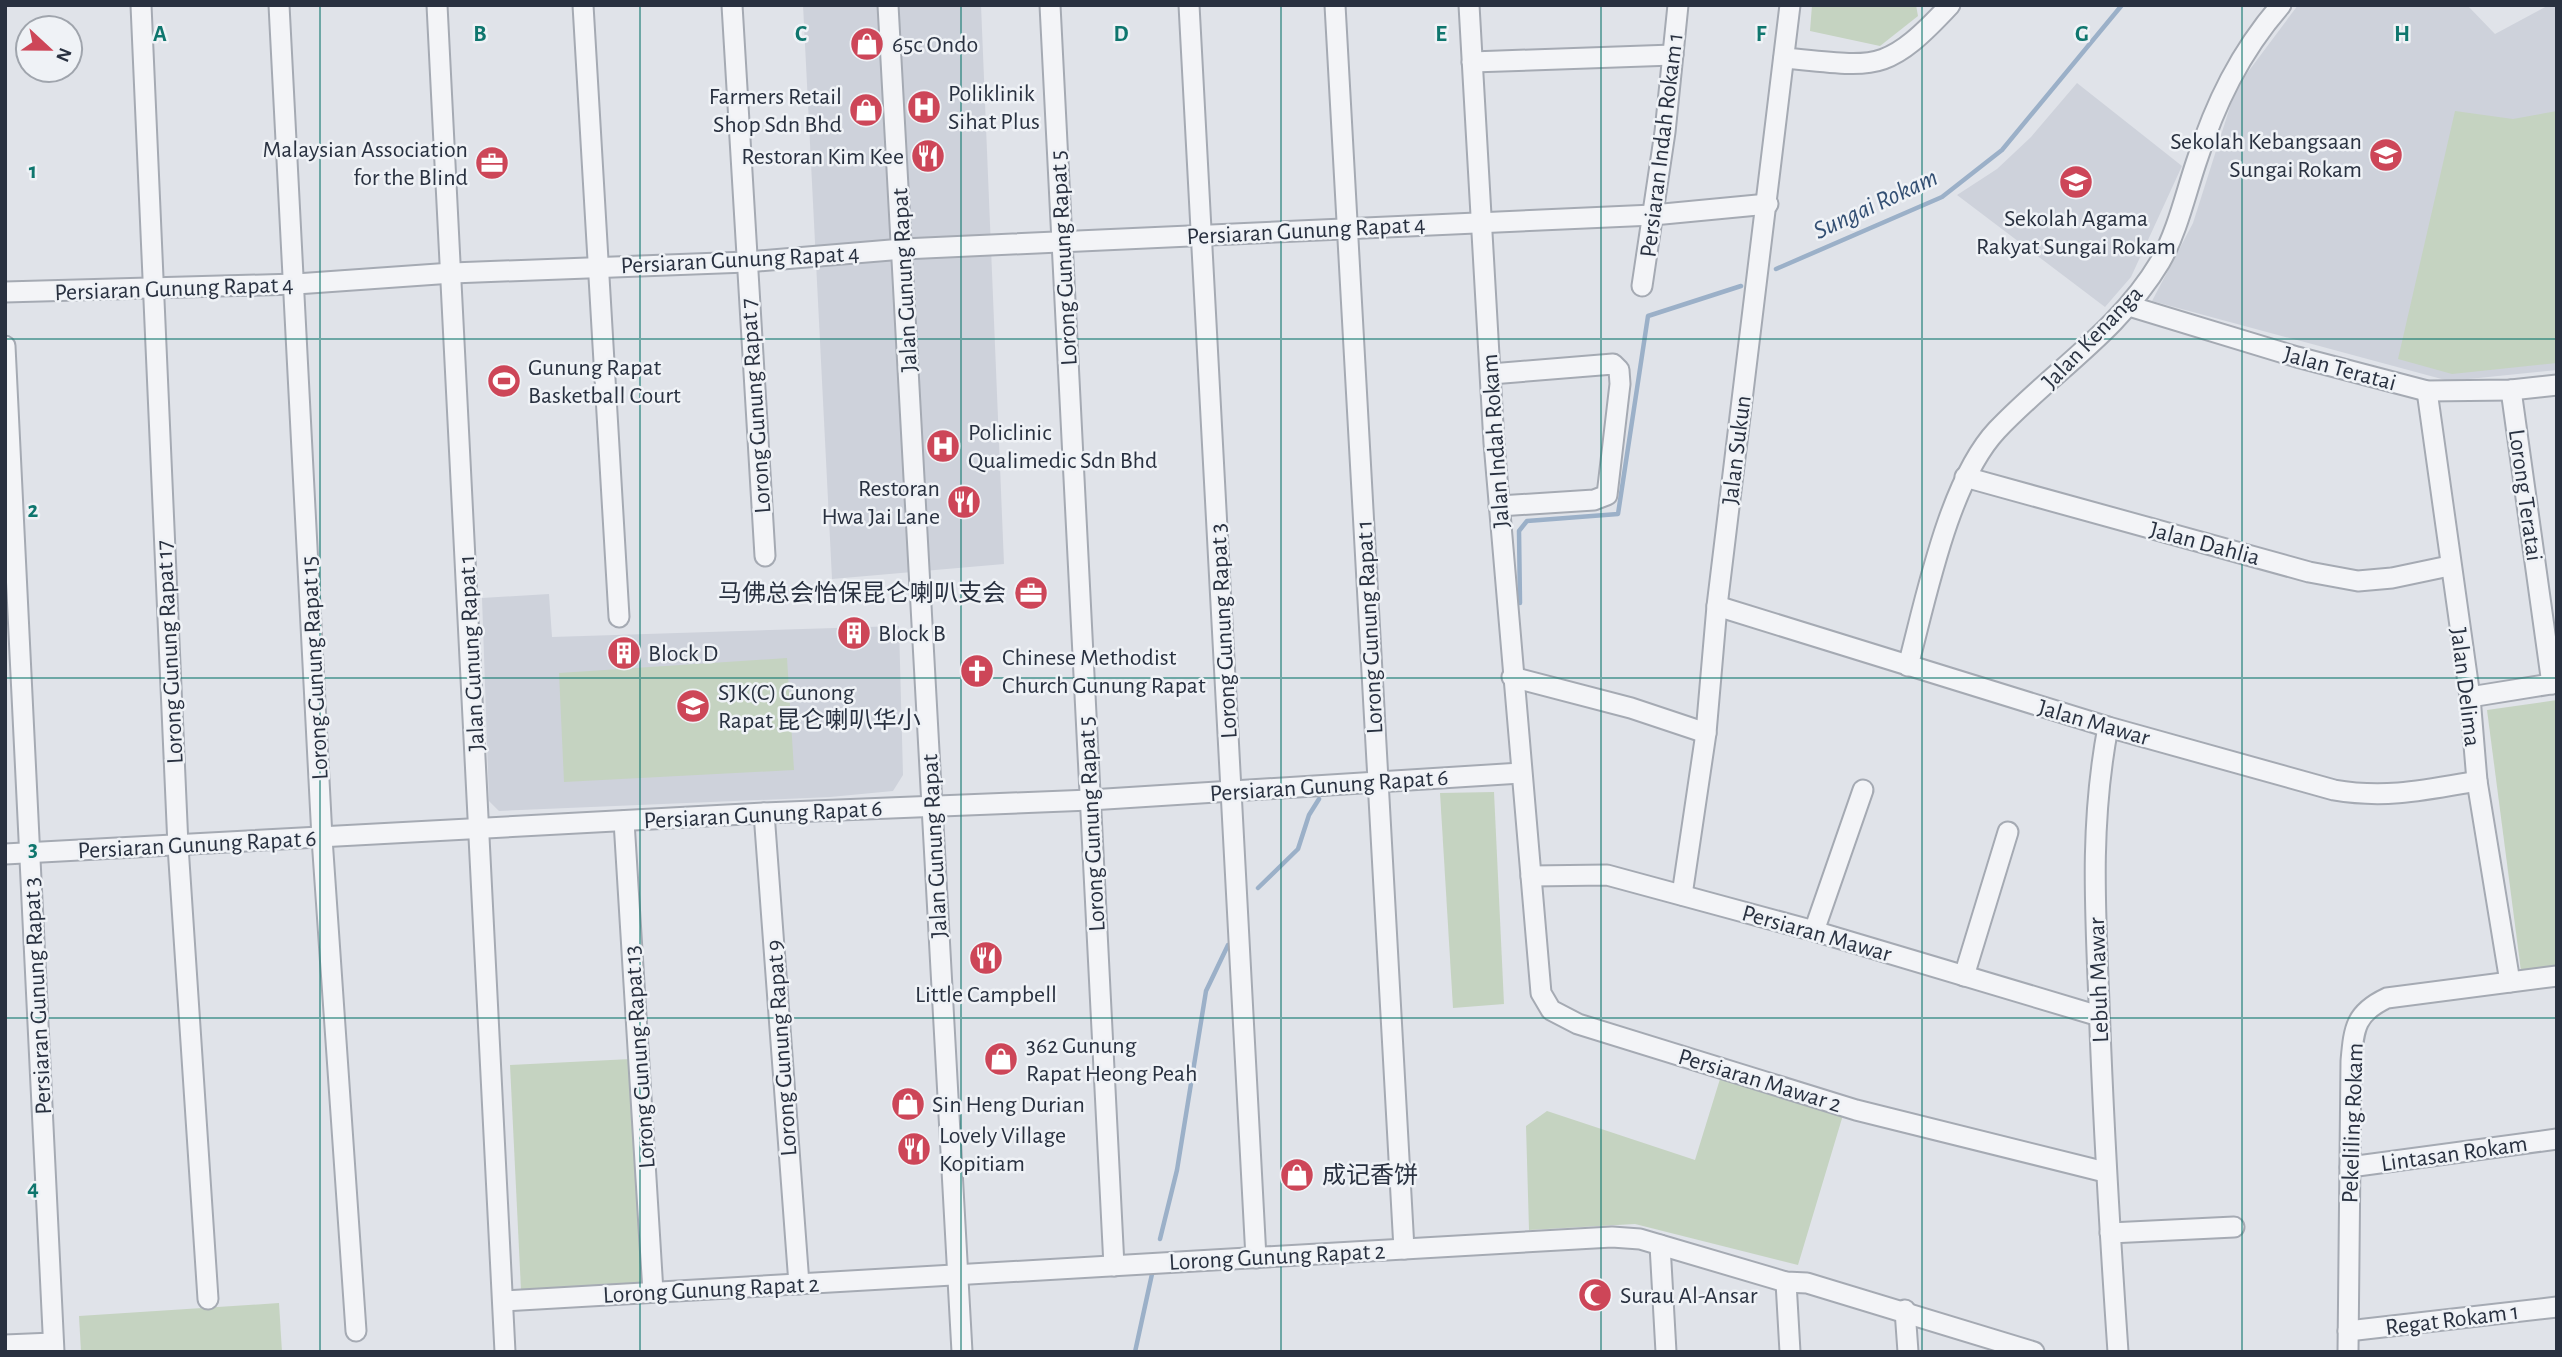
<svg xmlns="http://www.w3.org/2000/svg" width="2562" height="1357" viewBox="0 0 2562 1357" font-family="'Alegreya Sans','Noto Sans SC',sans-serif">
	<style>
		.built { fill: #ced2db }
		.green { fill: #c5d3c1 }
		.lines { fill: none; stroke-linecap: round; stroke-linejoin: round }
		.stream { stroke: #9bb0c8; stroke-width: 4.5 }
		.minor-casing { stroke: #a5aab3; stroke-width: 23 }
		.minor { stroke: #f3f4f7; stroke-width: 19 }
		.grid { fill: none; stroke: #0f766e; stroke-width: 2; stroke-opacity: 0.55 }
		.labels { text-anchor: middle; stroke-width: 5; stroke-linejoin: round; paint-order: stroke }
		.poi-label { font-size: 24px; fill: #293140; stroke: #eff2f6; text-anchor: start }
		.street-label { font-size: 24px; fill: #293140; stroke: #eff2f6 }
		.water-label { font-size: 26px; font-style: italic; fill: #334f73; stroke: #eff2f6 }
		.grid-label { font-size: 23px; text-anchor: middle; font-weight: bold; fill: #0f766e; stroke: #eff2f6; stroke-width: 5; stroke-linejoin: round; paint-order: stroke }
	</style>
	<rect width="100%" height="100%" fill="#e0e3e9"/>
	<!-- built -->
	<g class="built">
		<path d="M 803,5 L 981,5 L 1004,564 L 832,579 Z"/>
		<path d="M 2298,5 L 2467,5 L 2495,34 L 2549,5 L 2557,5 L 2557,370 L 2449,381 L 2152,301 L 2193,223 L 2236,88 Z"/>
		<path d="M 2077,83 L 2182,166 L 2131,277 L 2105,307 L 1957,195 L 1997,169 L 2031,137 Z"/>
		<path d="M 549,594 L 552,637 L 899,626 L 903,775 L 893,791 L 830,797 L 499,811 L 489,801 L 482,598 Z"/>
	</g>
	<!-- green -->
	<g class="green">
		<path d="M 1812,5 L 1916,5 L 1918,16 L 1880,46 L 1810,31 Z"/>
		<path d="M 2455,111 L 2513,119 L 2557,111 L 2557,363 L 2452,374 L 2398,359 Z"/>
		<path d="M 787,658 L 794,770 L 564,782 L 559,673 Z"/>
		<path d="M 2557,700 L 2557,967 L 2521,971 L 2487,710 Z"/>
		<path d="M 1494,792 L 1504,1004 L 1453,1008 L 1440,793 Z"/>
		<path d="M 631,1059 L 642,1283 L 521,1290 L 510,1065 Z"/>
		<path d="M 1720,1079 L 1843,1115 L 1798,1265 L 1635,1224 L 1529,1230 L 1526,1126 L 1547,1111 L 1695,1160 Z"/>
		<path d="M 279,1303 L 282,1352 L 81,1352 L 79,1316 Z"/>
	</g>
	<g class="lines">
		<!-- stream -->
		<g class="stream">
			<path d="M 1776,269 L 1942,197 L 2002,150 L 2122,5"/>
			<path d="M 1520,603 L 1519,531 L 1527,521 L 1618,514 L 1648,316 L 1741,286"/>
			<path d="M 1258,888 L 1298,849 L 1309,815 L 1319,799"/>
			<path d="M 1160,1239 L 1177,1170 L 1206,991 L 1228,945"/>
			<path d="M 1135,1352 L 1152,1274"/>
		</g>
		<!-- minor casing -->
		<g class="minor-casing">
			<g id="minor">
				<path d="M 141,5 L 178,846 L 208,1299"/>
				<path d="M 279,5 L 322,838 L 356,1331"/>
				<path d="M 437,5 L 505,1352"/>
				<path d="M 583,5 L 619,617"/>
				<path d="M 732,5 L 765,556"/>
				<path d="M 888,5 L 962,1352"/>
				<path d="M 1050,5 L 1114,1266"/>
				<path d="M 1189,5 L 1256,1258"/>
				<path d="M 1335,5 L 1404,1249"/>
				<path d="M 1469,5 L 1494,443 L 1541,993 L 1551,1010 L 1578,1024 L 1856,1110 L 2105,1172"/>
				<path d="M 1784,58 C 1875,66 1884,76 1950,5"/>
				<path d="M 1472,62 L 1673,55"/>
				<path d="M 1642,286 L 1665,132 L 1678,5"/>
				<path d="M 5,292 L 296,284 L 452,273 L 747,262 L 903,249 L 1653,215 L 1768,204"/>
				<path d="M 2129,306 L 2297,357 L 2427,391 L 2511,390 L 2557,385"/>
				<path d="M 5,346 L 54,1352"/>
				<path d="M 1491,374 L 1613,364 L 1619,370 L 1620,384 L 1607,495 L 1594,500 L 1499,506"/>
				<path d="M 2511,390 L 2552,684"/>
				<path d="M 2427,391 L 2470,697 L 2477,781 L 2510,982"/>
				<path d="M 1965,477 L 2309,572 L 2358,581 L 2392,578 L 2449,566"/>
				<path d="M 1717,606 L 2108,727 L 2334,790 C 2386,799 2425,790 2477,781"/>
				<path d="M 1908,666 C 1926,598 1949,481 1997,430 C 2051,373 2119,331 2160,262 C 2177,232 2185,196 2196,163 C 2215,104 2240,52 2281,5"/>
				<path d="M 1512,677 L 1631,708 L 1706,733"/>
				<path d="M 2470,697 L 2557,683"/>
				<path d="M 2108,727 C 2090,822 2095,906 2099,1002 C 2103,1119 2110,1235 2118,1352"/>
				<path d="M 764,813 L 799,1284"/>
				<path d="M 624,821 L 653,1292"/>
				<path d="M 5,854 L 764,813 L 1090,800 L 1521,773"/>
				<path d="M 1531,876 L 1607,875 L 1814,931 L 2099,1016"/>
				<path d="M 1682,895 L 1706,733 L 1717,606 L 1790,5"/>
				<path d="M 1814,931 L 1863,790"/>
				<path d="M 1964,976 L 2008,832"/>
				<path d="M 2350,1167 L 2557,1139"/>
				<path d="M 2110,1233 L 2234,1227"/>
				<path d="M 1660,1245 L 1666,1352"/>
				<path d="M 1786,1282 L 1790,1352"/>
				<path d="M 503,1301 L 1612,1237 L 1640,1239 L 1786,1282 L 1807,1283 L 2034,1352"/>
				<path d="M 1905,1310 L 1908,1352"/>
				<path d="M 2348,1331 L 2557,1307"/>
				<path d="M 5,1345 L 53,1343"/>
				<path d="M 2348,1352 L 2351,1061 C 2354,1028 2355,1013 2387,998 L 2557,976"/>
			</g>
		</g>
		<!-- minor -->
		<use href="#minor" class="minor"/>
	</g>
	<!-- grid -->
	<path class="grid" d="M 320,5 L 320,1352M 640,5 L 640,1352M 961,5 L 961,1352M 1281,5 L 1281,1352M 1601,5 L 1601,1352M 1922,5 L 1922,1352M 2242,5 L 2242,1352M 5,339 L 2557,339M 5,678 L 2557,678M 5,1018 L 2557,1018"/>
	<!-- icons -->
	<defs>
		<g id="shop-disc" transform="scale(1.75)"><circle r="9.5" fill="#cd4658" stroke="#eff2f6"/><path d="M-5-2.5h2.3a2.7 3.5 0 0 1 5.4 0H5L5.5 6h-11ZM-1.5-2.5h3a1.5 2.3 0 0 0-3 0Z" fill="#fff"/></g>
		<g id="hospital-disc" transform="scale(1.75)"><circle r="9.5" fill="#cd4658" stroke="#eff2f6"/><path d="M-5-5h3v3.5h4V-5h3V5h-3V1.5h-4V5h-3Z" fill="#fff"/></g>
		<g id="school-disc" transform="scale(1.75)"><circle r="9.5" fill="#cd4658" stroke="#eff2f6"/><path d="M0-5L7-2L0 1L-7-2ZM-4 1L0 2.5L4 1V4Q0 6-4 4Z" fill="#fff"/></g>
		<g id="restaurant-disc" transform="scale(1.75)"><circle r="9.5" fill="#cd4658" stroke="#eff2f6"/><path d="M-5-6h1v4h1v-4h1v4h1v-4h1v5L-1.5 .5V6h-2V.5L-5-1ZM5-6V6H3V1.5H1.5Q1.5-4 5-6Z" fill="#fff"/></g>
		<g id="office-disc" transform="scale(1.75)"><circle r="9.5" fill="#cd4658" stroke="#eff2f6"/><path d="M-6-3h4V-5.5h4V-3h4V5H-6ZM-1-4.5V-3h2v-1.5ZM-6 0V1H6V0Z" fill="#fff"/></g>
		<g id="stadium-disc" transform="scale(1.75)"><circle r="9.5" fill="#cd4658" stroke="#eff2f6"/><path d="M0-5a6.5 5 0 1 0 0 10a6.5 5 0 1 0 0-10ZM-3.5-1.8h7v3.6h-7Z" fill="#fff"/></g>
		<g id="building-disc" transform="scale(1.75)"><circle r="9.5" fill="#cd4658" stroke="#eff2f6"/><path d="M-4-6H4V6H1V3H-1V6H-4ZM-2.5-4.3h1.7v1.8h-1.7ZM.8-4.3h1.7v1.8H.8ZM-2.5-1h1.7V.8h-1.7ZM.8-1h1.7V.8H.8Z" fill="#fff"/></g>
		<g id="church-disc" transform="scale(1.75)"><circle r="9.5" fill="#cd4658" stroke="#eff2f6"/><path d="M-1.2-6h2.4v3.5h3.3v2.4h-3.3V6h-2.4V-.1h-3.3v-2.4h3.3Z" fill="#fff"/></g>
		<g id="mosque-disc" transform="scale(1.75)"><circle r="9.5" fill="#cd4658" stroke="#eff2f6"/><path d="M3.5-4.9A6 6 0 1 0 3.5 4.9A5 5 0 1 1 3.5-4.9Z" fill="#fff"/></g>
	</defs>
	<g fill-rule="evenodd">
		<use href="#shop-disc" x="867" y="44"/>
		<use href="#hospital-disc" x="924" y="107"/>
		<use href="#shop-disc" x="866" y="110"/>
		<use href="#school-disc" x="2386" y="155"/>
		<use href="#restaurant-disc" x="928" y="156"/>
		<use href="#office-disc" x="492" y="163"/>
		<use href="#school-disc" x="2076" y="182"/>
		<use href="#stadium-disc" x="504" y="381"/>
		<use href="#hospital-disc" x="943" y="446"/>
		<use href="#restaurant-disc" x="964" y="502"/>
		<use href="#office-disc" x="1031" y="593"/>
		<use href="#building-disc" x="854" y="633"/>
		<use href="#building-disc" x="624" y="653"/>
		<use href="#church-disc" x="977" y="671"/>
		<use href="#school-disc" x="693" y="706"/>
		<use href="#restaurant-disc" x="986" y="958"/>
		<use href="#shop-disc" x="1001" y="1059"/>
		<use href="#shop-disc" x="908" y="1104"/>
		<use href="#restaurant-disc" x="914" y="1149"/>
		<use href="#shop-disc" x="1297" y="1175"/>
		<use href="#mosque-disc" x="1595" y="1295"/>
	</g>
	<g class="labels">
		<!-- poi labels -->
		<g class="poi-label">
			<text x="892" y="52">65c Ondo</text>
			<text x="948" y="101">Poliklinik<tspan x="948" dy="28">Sihat Plus</tspan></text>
			<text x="842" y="104" text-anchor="end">Farmers Retail<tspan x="842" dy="28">Shop Sdn Bhd</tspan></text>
			<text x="2362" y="149" text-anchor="end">Sekolah Kebangsaan<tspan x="2362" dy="28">Sungai Rokam</tspan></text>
			<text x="468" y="157" text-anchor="end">Malaysian Association<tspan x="468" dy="28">for the Blind</tspan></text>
			<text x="904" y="164" text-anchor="end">Restoran Kim Kee</text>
			<text x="2076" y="226" text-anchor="middle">Sekolah Agama<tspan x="2076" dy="28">Rakyat Sungai Rokam</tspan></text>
			<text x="528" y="375">Gunung Rapat<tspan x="528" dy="28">Basketball Court</tspan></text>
			<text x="968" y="440">Policlinic<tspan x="968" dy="28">Qualimedic Sdn Bhd</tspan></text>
			<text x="940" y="496" text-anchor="end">Restoran<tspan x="940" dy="28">Hwa Jai Lane</tspan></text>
			<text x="1006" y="601" text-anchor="end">马佛总会怡保昆仑喇叭支会</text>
			<text x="878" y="641">Block B</text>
			<text x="648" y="661">Block D</text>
			<text x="1002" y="665">Chinese Methodist<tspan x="1002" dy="28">Church Gunung Rapat</tspan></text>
			<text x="718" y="700">SJK(C) Gunong<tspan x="718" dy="28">Rapat 昆仑喇叭华小</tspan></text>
			<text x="986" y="1002" text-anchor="middle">Little Campbell</text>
			<text x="1026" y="1053">362 Gunung<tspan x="1026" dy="28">Rapat Heong Peah</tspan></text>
			<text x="932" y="1112">Sin Heng Durian</text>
			<text x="939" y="1143">Lovely Village<tspan x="939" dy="28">Kopitiam</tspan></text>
			<text x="1322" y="1183">成记香饼</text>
			<text x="1620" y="1303">Surau Al-Ansar</text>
		</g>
		<!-- street labels -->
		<g class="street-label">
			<text transform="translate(1661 145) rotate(-83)" y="8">Persiaran Indah Rokam 1</text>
			<text transform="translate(1306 230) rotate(-3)" y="8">Persiaran Gunung Rapat 4</text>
			<text transform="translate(1063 258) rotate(-93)" y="8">Lorong Gunung Rapat 5</text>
			<text transform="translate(740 259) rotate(-3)" y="8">Persiaran Gunung Rapat 4</text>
			<text transform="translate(904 280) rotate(-93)" y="8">Jalan Gunung Rapat</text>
			<text transform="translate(174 288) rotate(-2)" y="8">Persiaran Gunung Rapat 4</text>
			<text transform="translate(2092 337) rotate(-46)" y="8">Jalan Kenanga</text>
			<text transform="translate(2340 368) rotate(15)" y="8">Jalan Teratai</text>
			<text transform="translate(755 406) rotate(-94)" y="8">Lorong Gunung Rapat 7</text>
			<text transform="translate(1495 441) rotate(-94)" y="8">Jalan Indah Rokam</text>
			<text transform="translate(1736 450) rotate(-83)" y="8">Jalan Sukun</text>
			<text transform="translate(2526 495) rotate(82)" y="8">Lorong Teratai</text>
			<text transform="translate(2205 543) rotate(15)" y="8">Jalan Dahlia</text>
			<text transform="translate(1369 627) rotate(-93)" y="8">Lorong Gunung Rapat 1</text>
			<text transform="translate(1223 631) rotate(-93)" y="8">Lorong Gunung Rapat 3</text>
			<text transform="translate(169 652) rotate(-93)" y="8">Lorong Gunung Rapat 17</text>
			<text transform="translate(471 653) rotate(-93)" y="8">Jalan Gunung Rapat 1</text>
			<text transform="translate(314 668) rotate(-93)" y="8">Lorong Gunung Rapat 15</text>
			<text transform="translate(2466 687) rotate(83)" y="8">Jalan Delima</text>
			<text transform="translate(2094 722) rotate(16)" y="8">Jalan Mawar</text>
			<text transform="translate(1329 785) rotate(-4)" y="8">Persiaran Gunung Rapat 6</text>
			<text transform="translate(763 814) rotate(-3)" y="8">Persiaran Gunung Rapat 6</text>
			<text transform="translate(1091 824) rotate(-93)" y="8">Lorong Gunung Rapat 5</text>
			<text transform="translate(197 844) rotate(-3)" y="8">Persiaran Gunung Rapat 6</text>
			<text transform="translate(934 846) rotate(-93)" y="8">Jalan Gunung Rapat</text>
			<text transform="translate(1817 933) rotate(16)" y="8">Persiaran Mawar</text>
			<text transform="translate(2098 980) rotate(-92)" y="8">Lebuh Mawar</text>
			<text transform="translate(37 996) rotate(-93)" y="8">Persiaran Gunung Rapat 3</text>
			<text transform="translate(781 1048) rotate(-94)" y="8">Lorong Gunung Rapat 9</text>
			<text transform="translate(639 1057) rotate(-94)" y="8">Lorong Gunung Rapat 13</text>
			<text transform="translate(1760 1080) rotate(17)" y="8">Persiaran Mawar 2</text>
			<text transform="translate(2352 1123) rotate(-88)" y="8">Pekeliling Rokam</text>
			<text transform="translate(2454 1153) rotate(-8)" y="8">Lintasan Rokam</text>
			<text transform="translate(1277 1256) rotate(-3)" y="8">Lorong Gunung Rapat 2</text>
			<text transform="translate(711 1289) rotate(-3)" y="8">Lorong Gunung Rapat 2</text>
			<text transform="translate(2452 1319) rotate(-7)" y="8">Regat Rokam 1</text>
		</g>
		<!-- water labels -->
		<g class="water-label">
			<text transform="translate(1875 203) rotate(-25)" y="9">Sungai Rokam</text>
		</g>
	</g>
	<g class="grid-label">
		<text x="160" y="41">A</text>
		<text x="480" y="41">B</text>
		<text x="801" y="41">C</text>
		<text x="1121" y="41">D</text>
		<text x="1441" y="41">E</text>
		<text x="1761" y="41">F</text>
		<text x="2082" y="41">G</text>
		<text x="2402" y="41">H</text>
		<text x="33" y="178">1</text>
		<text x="33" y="517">2</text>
		<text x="33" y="856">3</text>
		<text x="33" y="1195">4</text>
	</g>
	<!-- border -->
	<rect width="2562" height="1357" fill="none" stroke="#293140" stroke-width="14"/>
	<!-- north arrow -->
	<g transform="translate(49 49) rotate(112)"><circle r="33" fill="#eff2f6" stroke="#a0a5ad" stroke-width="2"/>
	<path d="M0-5L12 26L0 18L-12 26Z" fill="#cd4658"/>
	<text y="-10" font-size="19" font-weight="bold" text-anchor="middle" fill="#293140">N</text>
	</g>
</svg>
